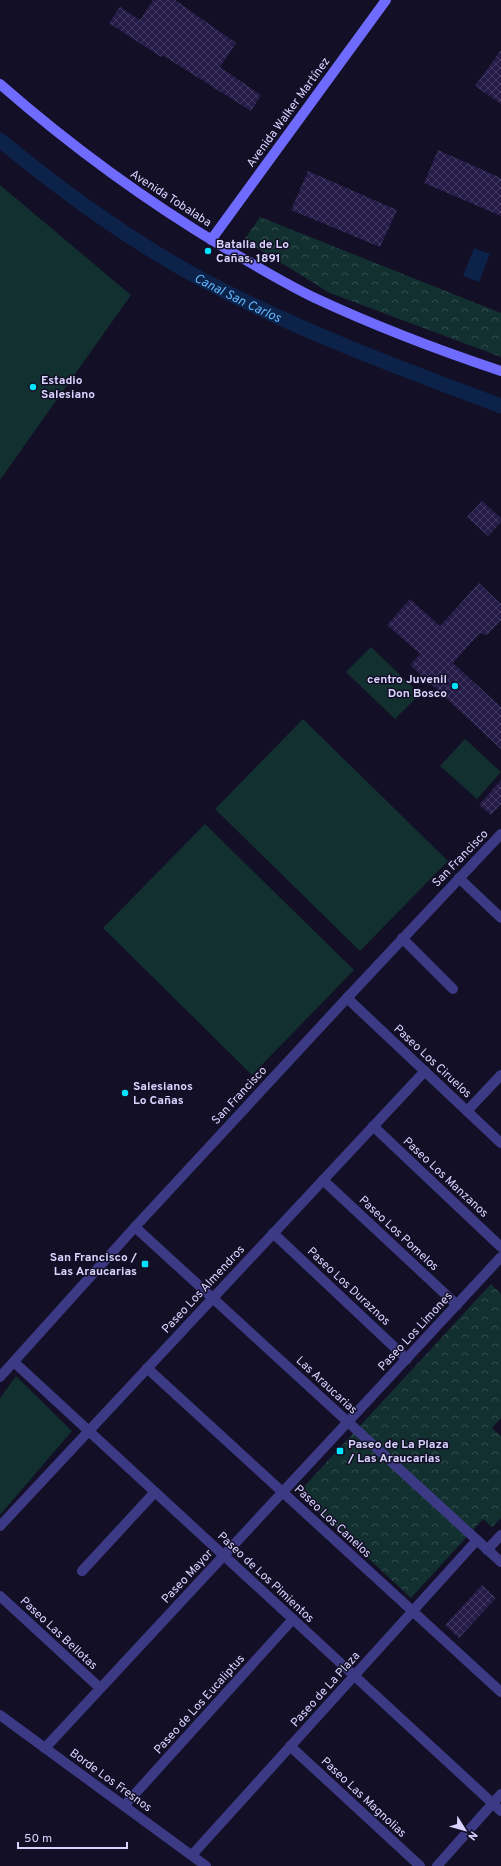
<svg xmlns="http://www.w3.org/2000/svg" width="501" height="1866" viewBox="0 0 501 1866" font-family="Overpass,sans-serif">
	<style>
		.grass { fill: #12302f }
		.forest { fill: url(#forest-crowns) }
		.water { fill: #0c2248 }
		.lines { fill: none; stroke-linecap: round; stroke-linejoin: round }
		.canal { stroke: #0c2248; stroke-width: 15 }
		.building { fill: url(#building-cross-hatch) }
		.street { stroke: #3d3a85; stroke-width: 10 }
		.secondary { stroke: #6f6bff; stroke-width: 10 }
		.poi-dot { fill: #00e5ff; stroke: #130f26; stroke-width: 1.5 }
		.labels { text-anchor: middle; stroke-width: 3; stroke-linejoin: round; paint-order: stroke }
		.street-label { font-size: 12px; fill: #d9d4ff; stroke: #130f26 }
		.poi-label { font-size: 12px; font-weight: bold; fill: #d9d4ff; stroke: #130f26; text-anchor: start }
		.water-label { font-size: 13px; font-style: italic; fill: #62b6ff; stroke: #130f26 }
	</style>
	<defs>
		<pattern id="forest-crowns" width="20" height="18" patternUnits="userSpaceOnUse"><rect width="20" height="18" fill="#12302f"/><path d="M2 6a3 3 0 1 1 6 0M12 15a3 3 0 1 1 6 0" fill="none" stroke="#344d4e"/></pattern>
		<pattern id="building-cross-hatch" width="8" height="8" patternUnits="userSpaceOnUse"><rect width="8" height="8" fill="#241b47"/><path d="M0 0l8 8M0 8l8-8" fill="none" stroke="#433b63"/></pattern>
	</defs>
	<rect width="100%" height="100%" fill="#130f26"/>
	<!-- grass -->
	<g class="grass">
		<path d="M 0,185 L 131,295 L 0,480 Z"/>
		<path d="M 371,647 L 420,694 L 395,719 L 346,672 Z"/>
		<path d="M 303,719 L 448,861 L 360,951 L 215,809 Z"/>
		<path d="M 465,739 L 501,772 L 477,799 L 440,766 Z"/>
		<path d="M 205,824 L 354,970 L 252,1075 L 103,928 Z"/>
		<path d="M 16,1376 L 72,1431 L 0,1515 L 0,1398 Z"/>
	</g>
	<!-- forest -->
	<g class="forest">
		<path d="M 260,217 L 501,313 L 501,357 L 330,293 L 244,240 Z"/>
		<path d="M 491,1284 L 501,1294 L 501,1418 L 492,1428 L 501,1436 L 501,1518 L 492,1527 L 483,1519 L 411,1598 L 298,1493 Z"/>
	</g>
	<!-- water -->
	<path class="water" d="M 474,248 L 490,254 L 479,282 L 463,276 Z"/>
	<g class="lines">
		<!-- canal -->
		<path class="canal" id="s1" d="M 0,140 C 63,192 129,240 201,279 C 297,330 399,368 501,406"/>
	</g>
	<!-- building -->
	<g class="building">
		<path d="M 153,0 L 175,0 L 236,43 L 220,67 L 261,95 L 251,111 L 162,55 L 161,57 L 109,23 L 120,7 L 140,20 Z"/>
		<path d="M 501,50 L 501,104 L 475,86 Z"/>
		<path d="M 438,150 L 501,178 L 501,216 L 424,183 Z"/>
		<path d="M 308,171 L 397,210 L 380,247 L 291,210 Z"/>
		<path d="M 482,501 L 501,518 L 501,522 L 488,536 L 467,517 Z"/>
		<path d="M 479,583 L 501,604 L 501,620 L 487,635 L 480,633 L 453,663 L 501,707 L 501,749 L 410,665 L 420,654 L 387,625 L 410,599 L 440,626 Z"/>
		<path d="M 501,780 L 501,804 L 491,815 L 479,805 Z"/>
		<path d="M 482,1585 L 496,1598 L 459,1638 L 445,1625 Z"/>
	</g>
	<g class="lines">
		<!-- street -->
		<g class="street">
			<path d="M 459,878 L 501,918"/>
			<path d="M 402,938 L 453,989"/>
			<path d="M 347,998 L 501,1143"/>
			<path d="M 467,1111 L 501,1075"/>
			<path d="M 373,1126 L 501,1247"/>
			<path d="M 323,1180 L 457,1305"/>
			<path d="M 135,1227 L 501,1562"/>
			<path d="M 273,1233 L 407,1359"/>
			<path d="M 14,1362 L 501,1811"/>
			<path d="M 147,1368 L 501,1692"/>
			<path d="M 0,1377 L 135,1227 L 347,998 L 501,834"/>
			<path d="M 0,1526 L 425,1071"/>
			<path d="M 487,1550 L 501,1535"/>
			<path d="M 82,1571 L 155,1492"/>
			<path d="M 0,1596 L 100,1688"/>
			<path d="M 0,1715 L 206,1866"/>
			<path d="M 290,1746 L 420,1866"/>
			<path d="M 45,1748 L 501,1257"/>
			<path d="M 124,1806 L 293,1619"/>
			<path d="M 192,1855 L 477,1540"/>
			<path d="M 437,1866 L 501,1794"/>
		</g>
		<!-- secondary -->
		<g class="secondary">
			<path d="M 0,84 C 72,147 143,199 225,248 C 254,265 284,283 315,298 C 375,326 438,350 501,371"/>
			<path d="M 211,240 L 386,0"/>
		</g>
	</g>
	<!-- markers -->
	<g class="poi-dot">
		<circle cx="208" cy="251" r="4"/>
		<circle cx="33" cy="387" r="4"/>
		<circle cx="455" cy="686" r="4"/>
		<circle cx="125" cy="1093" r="4"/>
		<rect x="141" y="1260" width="8" height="8" rx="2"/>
		<rect x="336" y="1447" width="8" height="8" rx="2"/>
	</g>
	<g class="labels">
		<!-- street labels -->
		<g class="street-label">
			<text transform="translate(288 112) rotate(-54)" y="4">Avenida Walker Martínez</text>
			<text transform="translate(171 198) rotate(33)" y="4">Avenida Tobalaba</text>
			<text transform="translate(460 858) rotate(-46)" y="4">San Francisco</text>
			<text transform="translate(433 1061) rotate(43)" y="4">Paseo Los Ciruelos</text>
			<text transform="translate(239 1095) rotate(-47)" y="4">San Francisco</text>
			<text transform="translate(446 1177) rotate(43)" y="4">Paseo Los Manzanos</text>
			<text transform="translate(399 1233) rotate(43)" y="4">Paseo Los Pomelos</text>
			<text transform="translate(349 1286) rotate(43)" y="4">Paseo Los Duraznos</text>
			<text transform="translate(203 1289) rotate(-47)" y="4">Paseo Los Almendros</text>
			<text transform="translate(415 1331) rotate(-47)" y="4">Paseo Los Limones</text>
			<text transform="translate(327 1385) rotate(43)" y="4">Las Araucarias</text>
			<text transform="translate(333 1521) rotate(43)" y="4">Paseo Los Canelos</text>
			<text transform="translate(187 1576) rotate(-47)" y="4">Paseo Mayor</text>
			<text transform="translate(266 1577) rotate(43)" y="4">Paseo de Los Pimientos</text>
			<text transform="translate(59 1633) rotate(43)" y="4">Paseo Las Bellotas</text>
			<text transform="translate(325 1689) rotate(-48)" y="4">Paseo de La Plaza</text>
			<text transform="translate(199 1704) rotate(-48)" y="4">Paseo de Los Eucaliptus</text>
			<text transform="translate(111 1780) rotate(36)" y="4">Borde Los Fresnos</text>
			<text transform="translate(364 1797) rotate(43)" y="4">Paseo Las Magnolias</text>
		</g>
		<!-- poi labels -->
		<g class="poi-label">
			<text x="216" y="248">Batalla de Lo<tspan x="216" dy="14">Cañas, 1891</tspan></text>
			<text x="41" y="384">Estadio<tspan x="41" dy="14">Salesiano</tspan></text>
			<text x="447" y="683" text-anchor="end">centro Juvenil<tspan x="447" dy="14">Don Bosco</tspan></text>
			<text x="133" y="1090">Salesianos<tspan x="133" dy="14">Lo Cañas</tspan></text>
			<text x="137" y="1261" text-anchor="end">San Francisco /<tspan x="137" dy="14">Las Araucarias</tspan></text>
			<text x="348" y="1448">Paseo de La Plaza<tspan x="348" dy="14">/ Las Araucarias</tspan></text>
		</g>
		<!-- water labels -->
		<g class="water-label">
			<text dy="5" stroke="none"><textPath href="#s1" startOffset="286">Canal San Carlos</textPath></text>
		</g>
	</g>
	<!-- north arrow -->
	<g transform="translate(465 1830) rotate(127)" stroke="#130f26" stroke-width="3" paint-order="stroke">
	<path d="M0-3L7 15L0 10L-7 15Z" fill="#d9d4ff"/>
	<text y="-6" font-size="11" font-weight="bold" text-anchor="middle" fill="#d9d4ff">N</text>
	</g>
	<!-- scale -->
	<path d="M18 1842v6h109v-6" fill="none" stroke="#d9d4ff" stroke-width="2"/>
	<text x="24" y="1842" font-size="12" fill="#d9d4ff" stroke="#130f26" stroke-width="3" paint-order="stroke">50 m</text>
</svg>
